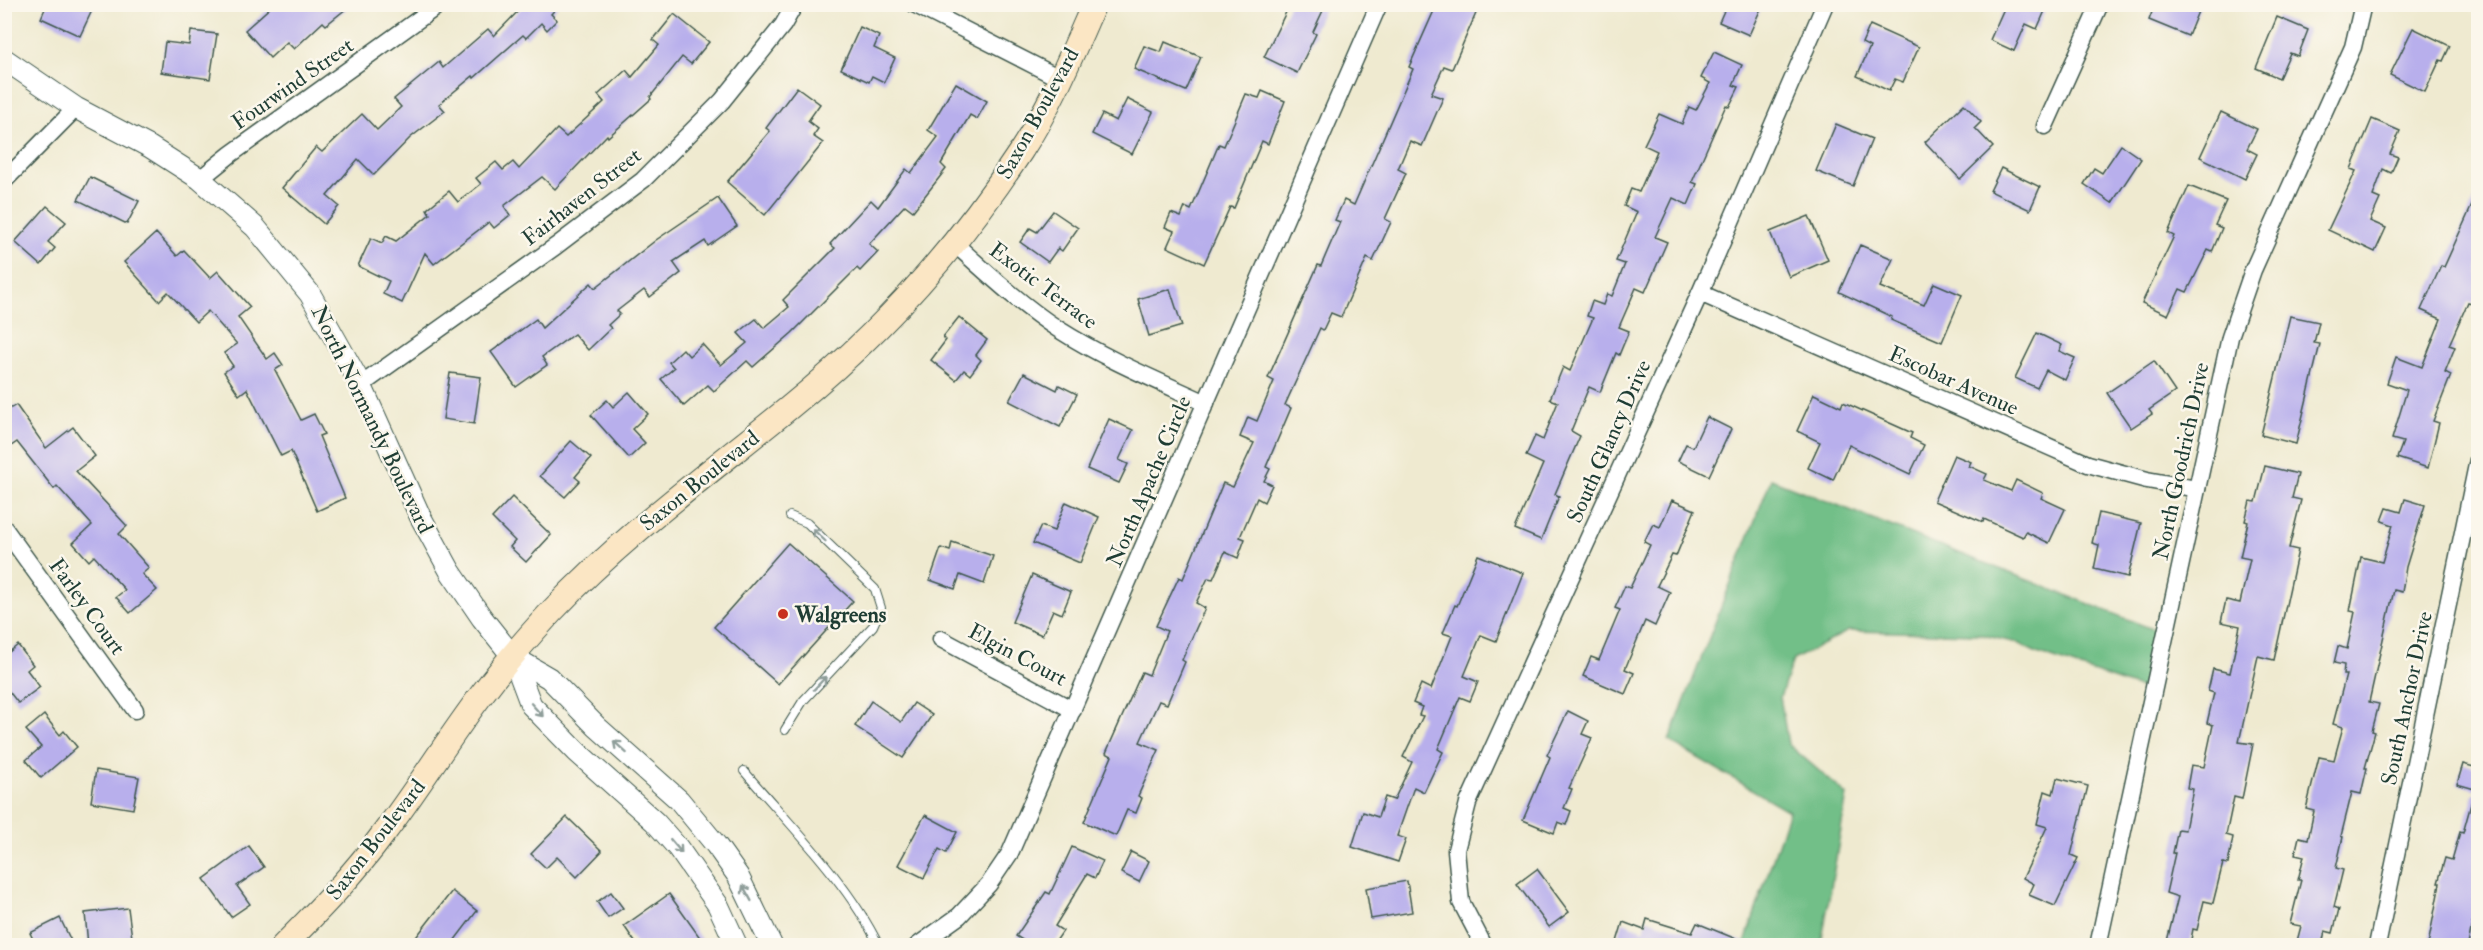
<svg xmlns="http://www.w3.org/2000/svg" width="2483" height="950" viewBox="0 0 2483 950" font-family="'IM FELL Double Pica',serif">
	<style>
		.forest { fill: #72bf88; stroke: #487e5e; stroke-width: 1.5 }
		.building { fill: #b8afec }
		.lines { fill: none; stroke-linecap: round; stroke-linejoin: round }
		.service-casing { stroke: #3e574b; stroke-width: 10 }
		.minor-casing { stroke: #3e574b; stroke-width: 19 }
		.tertiary-casing { stroke: #3e574b; stroke-width: 23 }
		.secondary-casing { stroke: #3e574b; stroke-width: 26 }
		.service { stroke: #fff; stroke-width: 8 }
		.minor { stroke: #fff; stroke-width: 16 }
		.tertiary { stroke: #fff; stroke-width: 21 }
		.secondary { stroke: #fbe6c4; stroke-width: 24 }
		.oneway { stroke: #8f9e9a }
		.poi-dot { fill: #c8321e; stroke: #fbf7ec; stroke-width: 2 }
		.labels { text-anchor: middle; stroke-width: 5; stroke-linejoin: round; paint-order: stroke }
		.street-label { font-size: 22px; fill: #1f3d34; stroke: #fbf7ec }
		.poi-label { font-size: 22px; font-weight: bold; fill: #1f3d34; stroke: #fbf7ec; text-anchor: start }
	</style>
	<rect width="100%" height="100%" fill="#fbf7ec"/>
	<filter id="ink" filterUnits="userSpaceOnUse"><feTurbulence type="fractalNoise" baseFrequency=".0167" numOctaves="2"/><feDisplacementMap in="SourceGraphic" scale="12" xChannelSelector="R" yChannelSelector="G"/><feConvolveMatrix kernelMatrix="1 2 1 2 8 2 1 2 1" color-interpolation-filters="sRGB"/></filter>
	<filter id="wash" filterUnits="userSpaceOnUse"><feTurbulence type="fractalNoise" baseFrequency=".008" numOctaves="4" result="noise"/><feDisplacementMap in="SourceGraphic" scale="24" xChannelSelector="R" yChannelSelector="G"/><feGaussianBlur stdDeviation="1.35" result="paint"/><feColorMatrix in="noise" values="0 0 0 0 0 0 0 0 0 0 0 0 0 0 0 0 0 1.4 0 .05"/><feComposite in="paint" operator="in"/></filter>
	<g filter="url(#wash)">
		<rect width="100%" height="100%" fill="#efead0"/>
		<!-- forest -->
		<path class="forest" d="M 1771,479 L 2155,630 L 2142,689 L 2037,653 L 2017,643 L 1979,634 L 1848,631 L 1793,660 L 1780,697 L 1788,744 L 1847,795 L 1821,945 L 1744,945 L 1789,811 L 1669,741 Z"/>
		<g id="blocks">
			<!-- building -->
			<g class="building">
				<path d="M 47,4 L 95,4 L 80,36 L 41,18 Z"/>
				<path d="M 274,4 L 352,4 L 326,25 L 323,22 L 294,49 L 287,42 L 270,58 L 245,30 Z"/>
				<path d="M 525,4 L 560,4 L 551,14 L 557,20 L 547,30 L 541,23 L 526,38 L 523,35 L 474,78 L 473,76 L 439,104 L 445,111 L 410,138 L 374,175 L 358,159 L 327,196 L 339,206 L 324,224 L 282,188 L 316,147 L 322,152 L 362,114 L 377,130 L 401,107 L 394,99 L 439,62 L 443,68 L 488,29 L 494,36 Z"/>
				<path d="M 1290,4 L 1326,4 L 1313,32 L 1316,34 L 1297,73 L 1264,57 Z"/>
				<path d="M 1437,4 L 1480,4 L 1452,69 L 1444,66 L 1431,94 L 1443,98 L 1422,146 L 1410,141 L 1398,169 L 1406,173 L 1385,219 L 1391,222 L 1373,261 L 1367,258 L 1341,317 L 1331,313 L 1323,330 L 1320,328 L 1285,405 L 1291,408 L 1266,467 L 1270,469 L 1264,481 L 1272,485 L 1264,502 L 1257,498 L 1240,537 L 1245,539 L 1238,558 L 1225,552 L 1213,579 L 1208,578 L 1196,603 L 1205,608 L 1182,660 L 1185,662 L 1167,704 L 1159,701 L 1140,742 L 1159,750 L 1138,796 L 1142,798 L 1136,813 L 1127,810 L 1116,836 L 1084,822 L 1112,756 L 1106,753 L 1142,672 L 1149,675 L 1167,631 L 1156,626 L 1179,577 L 1183,579 L 1223,483 L 1233,487 L 1254,443 L 1240,437 L 1248,417 L 1257,421 L 1274,381 L 1268,378 L 1318,265 L 1321,266 L 1340,222 L 1335,220 L 1344,200 L 1354,205 L 1413,69 L 1409,67 Z"/>
				<path d="M 1727,4 L 1763,4 L 1749,35 L 1719,22 Z"/>
				<path d="M 2006,4 L 2048,4 L 2037,29 L 2026,24 L 2014,51 L 1990,40 Z"/>
				<path d="M 2155,4 L 2201,4 L 2188,36 L 2149,20 Z"/>
				<path d="M 674,14 L 709,42 L 691,64 L 682,57 L 650,97 L 651,99 L 608,137 L 607,135 L 555,189 L 542,177 L 504,206 L 510,215 L 494,228 L 489,222 L 434,264 L 425,253 L 402,303 L 383,294 L 389,281 L 358,266 L 371,238 L 382,243 L 386,236 L 396,241 L 430,214 L 427,209 L 449,191 L 458,202 L 481,184 L 476,178 L 496,162 L 503,170 L 513,162 L 519,169 L 557,129 L 566,137 L 604,102 L 598,95 L 626,70 L 632,77 L 659,45 L 653,40 Z"/>
				<path d="M 2277,17 L 2308,30 L 2298,56 L 2290,53 L 2279,78 L 2256,68 Z"/>
				<path d="M 1870,25 L 1919,47 L 1903,82 L 1895,79 L 1889,91 L 1857,76 L 1870,47 L 1862,43 Z"/>
				<path d="M 860,27 L 879,36 L 874,48 L 895,58 L 884,82 L 872,76 L 869,82 L 841,69 Z"/>
				<path d="M 2413,28 L 2450,46 L 2443,61 L 2440,60 L 2425,92 L 2390,75 Z"/>
				<path d="M 191,31 L 217,34 L 210,79 L 161,72 L 165,42 L 189,45 Z"/>
				<path d="M 1165,42 L 1201,57 L 1186,91 L 1134,69 L 1144,46 L 1161,52 Z"/>
				<path d="M 1714,52 L 1742,65 L 1733,85 L 1739,87 L 1729,107 L 1726,105 L 1692,182 L 1697,184 L 1688,205 L 1673,198 L 1655,237 L 1667,242 L 1645,292 L 1636,288 L 1619,327 L 1629,331 L 1619,355 L 1616,353 L 1600,392 L 1589,387 L 1571,431 L 1580,436 L 1555,494 L 1559,496 L 1541,540 L 1515,529 L 1543,464 L 1526,456 L 1535,436 L 1543,440 L 1558,402 L 1550,399 L 1563,367 L 1570,371 L 1593,318 L 1587,316 L 1592,301 L 1603,305 L 1607,294 L 1612,296 L 1625,264 L 1616,261 L 1637,212 L 1624,206 L 1631,189 L 1639,192 L 1657,151 L 1644,145 L 1659,114 L 1682,124 L 1689,107 L 1696,110 L 1710,83 L 1701,78 Z"/>
				<path d="M 956,83 L 987,101 L 977,119 L 970,115 L 941,164 L 946,169 L 913,211 L 905,205 L 869,244 L 878,252 L 860,271 L 857,268 L 792,333 L 753,367 L 747,361 L 714,391 L 708,385 L 684,406 L 661,379 L 674,368 L 669,362 L 683,349 L 689,356 L 702,344 L 721,365 L 747,343 L 738,333 L 756,319 L 764,328 L 789,307 L 783,300 L 835,248 L 830,244 L 871,200 L 878,207 L 906,169 L 911,173 L 938,137 L 928,130 Z"/>
				<path d="M 797,87 L 820,104 L 808,121 L 818,129 L 813,136 L 823,143 L 765,215 L 727,182 L 770,131 L 766,128 Z"/>
				<path d="M 1262,91 L 1285,101 L 1268,144 L 1262,141 L 1234,208 L 1230,207 L 1204,264 L 1167,247 L 1174,231 L 1165,227 L 1171,213 L 1181,217 L 1185,207 L 1191,210 L 1219,144 L 1224,146 L 1246,94 L 1259,98 Z"/>
				<path d="M 1127,99 L 1153,112 L 1132,154 L 1092,134 L 1102,114 L 1116,121 Z"/>
				<path d="M 1964,104 L 1981,122 L 1975,128 L 1993,147 L 1960,179 L 1925,142 Z"/>
				<path d="M 2221,112 L 2257,129 L 2247,149 L 2257,154 L 2245,179 L 2200,157 Z"/>
				<path d="M 2372,119 L 2400,131 L 2390,154 L 2398,157 L 2391,173 L 2383,169 L 2373,196 L 2380,199 L 2370,221 L 2386,228 L 2375,252 L 2328,230 L 2356,171 L 2351,169 Z"/>
				<path d="M 1836,124 L 1872,139 L 1853,186 L 1816,171 Z"/>
				<path d="M 2121,145 L 2141,159 L 2112,203 L 2084,184 L 2094,168 L 2102,173 Z"/>
				<path d="M 2001,168 L 2040,187 L 2030,210 L 1990,191 Z"/>
				<path d="M 90,177 L 139,201 L 127,224 L 78,200 Z"/>
				<path d="M 2189,186 L 2226,201 L 2215,225 L 2222,228 L 2212,252 L 2208,250 L 2187,292 L 2180,289 L 2168,315 L 2142,303 L 2174,236 L 2168,233 Z"/>
				<path d="M 2478,192 L 2478,296 L 2475,304 L 2468,302 L 2449,345 L 2455,347 L 2445,372 L 2451,375 L 2433,421 L 2439,423 L 2428,468 L 2397,458 L 2403,442 L 2392,439 L 2407,390 L 2387,383 L 2396,357 L 2422,367 L 2441,319 L 2421,310 L 2441,266 L 2444,267 Z"/>
				<path d="M 718,198 L 737,226 L 708,246 L 705,241 L 673,262 L 681,273 L 650,297 L 644,290 L 617,311 L 620,314 L 608,325 L 611,328 L 588,350 L 574,334 L 542,357 L 547,365 L 516,387 L 491,352 L 536,319 L 542,328 L 591,283 L 595,288 L 656,240 Z"/>
				<path d="M 47,206 L 66,222 L 48,242 L 55,248 L 41,265 L 15,242 Z"/>
				<path d="M 1053,211 L 1078,228 L 1062,251 L 1058,248 L 1048,262 L 1020,242 L 1030,228 L 1037,232 Z"/>
				<path d="M 1809,216 L 1828,260 L 1789,277 L 1770,232 Z"/>
				<path d="M 156,233 L 177,256 L 184,250 L 210,278 L 218,271 L 250,307 L 238,317 L 267,359 L 275,353 L 283,365 L 275,370 L 301,420 L 314,414 L 324,434 L 319,436 L 345,498 L 317,511 L 291,451 L 281,456 L 247,389 L 239,395 L 224,372 L 233,366 L 224,353 L 237,344 L 208,311 L 196,322 L 168,292 L 159,301 L 124,262 Z"/>
				<path d="M 1860,245 L 1893,259 L 1880,287 L 1924,305 L 1934,283 L 1962,295 L 1942,342 L 1891,320 L 1892,317 L 1839,292 Z"/>
				<path d="M 1170,289 L 1182,326 L 1149,336 L 1138,299 Z"/>
				<path d="M 2290,316 L 2319,322 L 2314,343 L 2320,344 L 2296,444 L 2261,435 Z"/>
				<path d="M 959,317 L 987,340 L 976,355 L 981,360 L 970,375 L 964,370 L 956,380 L 931,360 L 946,340 L 943,337 Z"/>
				<path d="M 2037,333 L 2062,345 L 2059,351 L 2075,358 L 2065,380 L 2046,370 L 2037,388 L 2015,378 Z"/>
				<path d="M 2154,361 L 2175,392 L 2149,410 L 2152,414 L 2131,428 L 2107,393 Z"/>
				<path d="M 450,373 L 481,377 L 474,424 L 443,419 Z"/>
				<path d="M 1024,373 L 1057,390 L 1059,385 L 1077,394 L 1060,427 L 1009,401 Z"/>
				<path d="M 629,392 L 648,414 L 632,429 L 645,443 L 629,458 L 591,415 L 607,400 L 613,407 Z"/>
				<path d="M 1814,394 L 1841,407 L 1843,402 L 1912,433 L 1910,438 L 1924,445 L 1910,474 L 1849,445 L 1833,480 L 1808,468 L 1820,442 L 1797,431 Z"/>
				<path d="M 16,405 L 46,448 L 73,427 L 95,456 L 76,471 L 127,526 L 119,534 L 149,568 L 142,574 L 157,590 L 130,613 L 116,597 L 125,590 L 94,556 L 89,561 L 73,543 L 92,525 L 57,486 L 54,489 L 17,442 L 4,451 L 4,412 Z"/>
				<path d="M 1707,417 L 1731,429 L 1709,476 L 1678,461 L 1686,444 L 1693,447 Z"/>
				<path d="M 1109,419 L 1133,430 L 1119,460 L 1128,464 L 1119,483 L 1087,469 Z"/>
				<path d="M 571,441 L 591,458 L 575,477 L 580,481 L 565,497 L 540,476 Z"/>
				<path d="M 1954,455 L 1971,462 L 1969,466 L 1987,474 L 1984,480 L 2011,491 L 2016,480 L 2043,493 L 2041,498 L 2065,509 L 2049,543 L 2026,532 L 2023,537 L 1984,519 L 1983,522 L 1934,501 Z"/>
				<path d="M 2265,466 L 2298,474 L 2292,498 L 2301,500 L 2289,548 L 2298,550 L 2274,660 L 2258,656 L 2239,742 L 2253,744 L 2242,799 L 2234,797 L 2226,835 L 2233,837 L 2228,864 L 2223,863 L 2213,903 L 2204,901 L 2197,930 L 2193,929 L 2190,945 L 2166,945 L 2178,897 L 2166,893 L 2175,853 L 2173,853 L 2178,829 L 2185,830 L 2193,789 L 2187,788 L 2191,765 L 2204,767 L 2213,725 L 2207,723 L 2214,693 L 2208,691 L 2213,669 L 2230,673 L 2240,626 L 2221,622 L 2226,600 L 2240,603 L 2250,559 L 2240,557 L 2248,522 L 2245,521 L 2250,501 L 2256,502 Z"/>
				<path d="M 512,497 L 551,535 L 526,562 L 510,547 L 515,541 L 492,518 Z"/>
				<path d="M 2405,499 L 2425,505 L 2406,567 L 2402,592 L 2394,590 L 2369,702 L 2379,704 L 2372,731 L 2375,732 L 2365,768 L 2367,768 L 2361,794 L 2352,792 L 2341,836 L 2343,837 L 2336,868 L 2343,870 L 2334,907 L 2339,909 L 2333,933 L 2325,931 L 2322,945 L 2296,945 L 2301,926 L 2290,924 L 2301,880 L 2298,880 L 2304,856 L 2295,854 L 2299,837 L 2308,839 L 2314,811 L 2306,809 L 2319,757 L 2334,760 L 2343,727 L 2333,724 L 2346,675 L 2343,675 L 2344,665 L 2334,663 L 2338,646 L 2347,649 L 2355,612 L 2350,611 L 2361,557 L 2382,562 L 2393,525 L 2382,521 L 2387,508 L 2401,512 Z"/>
				<path d="M 1672,500 L 1695,510 L 1676,556 L 1672,555 L 1657,586 L 1670,592 L 1655,626 L 1645,621 L 1625,669 L 1634,673 L 1625,694 L 1583,676 L 1591,657 L 1599,660 L 1620,610 L 1615,608 L 1625,586 L 1630,588 L 1650,545 L 1644,542 L 1653,524 L 1660,527 Z"/>
				<path d="M 1066,502 L 1099,517 L 1080,563 L 1033,543 L 1041,526 L 1054,531 Z"/>
				<path d="M 2099,513 L 2141,523 L 2128,577 L 2094,569 L 2099,545 L 2092,543 Z"/>
				<path d="M 952,542 L 993,556 L 984,584 L 960,575 L 955,589 L 930,580 L 941,548 L 950,551 Z"/>
				<path d="M 788,543 L 853,601 L 778,684 L 714,627 Z"/>
				<path d="M 1478,555 L 1523,573 L 1496,641 L 1481,635 L 1464,676 L 1478,682 L 1470,701 L 1460,697 L 1438,749 L 1443,752 L 1424,792 L 1414,787 L 1397,836 L 1406,839 L 1398,862 L 1352,847 L 1363,812 L 1378,817 L 1385,797 L 1394,800 L 1412,762 L 1403,757 L 1423,716 L 1419,715 L 1422,707 L 1413,703 L 1421,684 L 1431,689 L 1452,636 L 1443,633 L 1455,605 L 1457,606 Z"/>
				<path d="M 1032,575 L 1071,592 L 1062,614 L 1053,610 L 1042,635 L 1012,622 Z"/>
				<path d="M 18,645 L 33,665 L 27,670 L 40,687 L 18,703 L 4,685 L 4,656 Z"/>
				<path d="M 871,701 L 901,722 L 914,703 L 932,715 L 903,758 L 855,726 Z"/>
				<path d="M 1568,711 L 1588,721 L 1582,734 L 1592,738 L 1569,788 L 1572,789 L 1564,808 L 1571,811 L 1566,825 L 1558,822 L 1554,833 L 1523,820 L 1550,757 L 1547,755 Z"/>
				<path d="M 44,715 L 60,735 L 64,731 L 77,747 L 41,778 L 26,760 L 41,747 L 26,730 Z"/>
				<path d="M 2463,764 L 2478,768 L 2478,790 L 2457,784 Z"/>
				<path d="M 96,770 L 139,777 L 133,809 L 91,802 Z"/>
				<path d="M 2057,778 L 2088,786 L 2071,855 L 2078,858 L 2055,906 L 2029,895 L 2034,884 L 2023,878 L 2047,827 L 2037,824 L 2045,791 L 2053,794 Z"/>
				<path d="M 2474,793 L 2478,793 L 2478,893 L 2468,945 L 2428,945 L 2440,883 L 2438,883 L 2445,858 L 2452,860 L 2460,832 L 2463,833 Z"/>
				<path d="M 925,815 L 957,832 L 946,853 L 939,849 L 924,878 L 898,865 Z"/>
				<path d="M 567,817 L 602,851 L 577,877 L 557,857 L 546,868 L 531,854 Z"/>
				<path d="M 249,846 L 264,867 L 237,886 L 250,904 L 231,917 L 204,879 Z"/>
				<path d="M 1072,847 L 1103,861 L 1095,878 L 1087,874 L 1055,926 L 1063,931 L 1054,944 L 1046,939 L 1042,945 L 1030,945 L 1016,936 L 1046,892 L 1050,894 Z"/>
				<path d="M 1131,852 L 1149,861 L 1139,882 L 1121,873 Z"/>
				<path d="M 1537,869 L 1569,912 L 1549,927 L 1517,884 Z"/>
				<path d="M 1407,881 L 1412,912 L 1371,919 L 1366,888 Z"/>
				<path d="M 452,891 L 477,911 L 451,945 L 410,945 Z"/>
				<path d="M 611,892 L 623,908 L 608,918 L 597,902 Z"/>
				<path d="M 669,894 L 701,939 L 691,945 L 637,945 L 624,926 Z"/>
				<path d="M 128,908 L 132,938 L 112,941 L 112,945 L 88,945 L 85,913 Z"/>
				<path d="M 60,918 L 73,945 L 36,945 L 30,933 Z"/>
				<path d="M 1647,919 L 1692,933 L 1697,923 L 1751,945 L 1616,945 L 1623,922 L 1644,930 Z"/>
			</g>
		</g>
	</g>
	<g filter="url(#ink)">
		<use href="#blocks" fill-opacity="0" stroke="#3e574b" stroke-width="1.5"/>
		<g class="lines">
			<!-- service casing -->
			<g class="service-casing">
				<g id="service">
					<path d="M 785,730 L 803,701 L 873,626 L 881,608 L 875,589 L 807,523 L 790,516"/>
					<path d="M 744,771 C 790,825 848,882 879,946"/>
				</g>
			</g>
			<!-- minor casing -->
			<g class="minor-casing">
				<g id="minor">
					<path d="M 914,4 L 1061,79"/>
					<path d="M 2045,126 L 2100,4"/>
					<path d="M 200,179 L 231,154 L 440,4"/>
					<path d="M 4,181 L 76,108"/>
					<path d="M 955,244 C 987,273 1021,305 1058,329 C 1105,359 1156,380 1206,403"/>
					<path d="M 1700,293 L 2088,464 L 2147,480 L 2197,489"/>
					<path d="M 361,385 L 556,246 L 643,180 L 722,101 L 783,25 L 795,4"/>
					<path d="M 4,528 L 135,710"/>
					<path d="M 941,639 L 1073,710"/>
					<path d="M 917,946 L 959,916 L 989,884 L 1010,853 L 1379,4"/>
					<path d="M 1484,946 L 1461,902 L 1456,850 L 1468,803 L 1700,293 L 1825,4"/>
					<path d="M 2098,946 L 2230,337 L 2253,270 L 2353,47 L 2363,4"/>
					<path d="M 2377,946 L 2478,460"/>
				</g>
			</g>
			<!-- tertiary casing -->
			<g class="tertiary-casing">
				<g id="tertiary">
					<path d="M 4,59 L 76,108 L 150,147 L 200,179 L 255,227 L 310,294 L 361,385 L 420,516 L 450,571 L 482,618 L 513,657 L 531,705 L 577,752 L 655,822 L 678,848 L 718,905 L 737,946"/>
					<path d="M 513,657 L 549,678 L 597,727 L 679,800 L 716,845 L 738,876 L 772,946"/>
				</g>
			</g>
			<!-- secondary casing -->
			<g class="secondary-casing">
				<path id="secondary" d="M 283,946 C 319,910 354,874 384,833 C 418,788 448,739 482,694 C 503,666 527,638 551,612 C 624,535 708,474 790,407 C 879,335 958,247 1021,151 C 1051,105 1072,54 1094,4"/>
			</g>
			<!-- service -->
			<use href="#service" class="service"/>
			<!-- minor -->
			<use href="#minor" class="minor"/>
			<!-- tertiary -->
			<use href="#tertiary" class="tertiary"/>
			<!-- secondary -->
			<use href="#secondary" class="secondary"/>
		</g>
		<!-- one-way arrows -->
		<defs><path id="oneway-shaft" d="M-6 0H5M1.5-3L5.5 0L1.5 3" fill="none" stroke-width="1.6" stroke-linecap="round" stroke-linejoin="round" transform="scale(1.5)"/></defs>
		<g class="oneway">
			<use href="#oneway-shaft" transform="translate(819 535) rotate(-136)"/>
			<use href="#oneway-shaft" transform="translate(820 683) rotate(-47)"/>
			<use href="#oneway-shaft" transform="translate(537 710) rotate(48)"/>
			<use href="#oneway-shaft" transform="translate(620 747) rotate(-138)"/>
			<use href="#oneway-shaft" transform="translate(676 846) rotate(50)"/>
			<use href="#oneway-shaft" transform="translate(747 893) rotate(-119)"/>
		</g>
	</g>
	<!-- markers -->
	<circle class="poi-dot" cx="783" cy="614" r="6"/>
	<g class="labels">
		<!-- street labels -->
		<g class="street-label">
			<text transform="translate(292 83) rotate(-35)" y="8">Fourwind Street</text>
			<text transform="translate(1037 113) rotate(-61)" y="8">Saxon Boulevard</text>
			<text transform="translate(581 196) rotate(-38)" y="8">Fairhaven Street</text>
			<text transform="translate(1044 285) rotate(37)" y="8">Exotic Terrace</text>
			<text transform="translate(1954 380) rotate(24)" y="8">Escobar Avenue</text>
			<text transform="translate(373 419) rotate(64)" y="8">North Normandy Boulevard</text>
			<text transform="translate(1608 441) rotate(-66)" y="8">South Glancy Drive</text>
			<text transform="translate(2180 461) rotate(-78)" y="8">North Goodrich Drive</text>
			<text transform="translate(699 480) rotate(-39)" y="8">Saxon Boulevard</text>
			<text transform="translate(1148 481) rotate(-67)" y="8">North Apache Circle</text>
			<text transform="translate(88 606) rotate(54)" y="8">Farley Court</text>
			<text transform="translate(1018 654) rotate(28)" y="8">Elgin Court</text>
			<text transform="translate(2406 698) rotate(-78)" y="8">South Anchor Drive</text>
			<text transform="translate(375 839) rotate(-52)" y="8">Saxon Boulevard</text>
		</g>
		<!-- poi labels -->
		<g class="poi-label">
			<text x="795" y="622">Walgreens</text>
		</g>
	</g>
	<!-- margin -->
	<rect width="2483" height="950" fill="none" stroke="#fbf7ec" stroke-width="24"/>
</svg>
